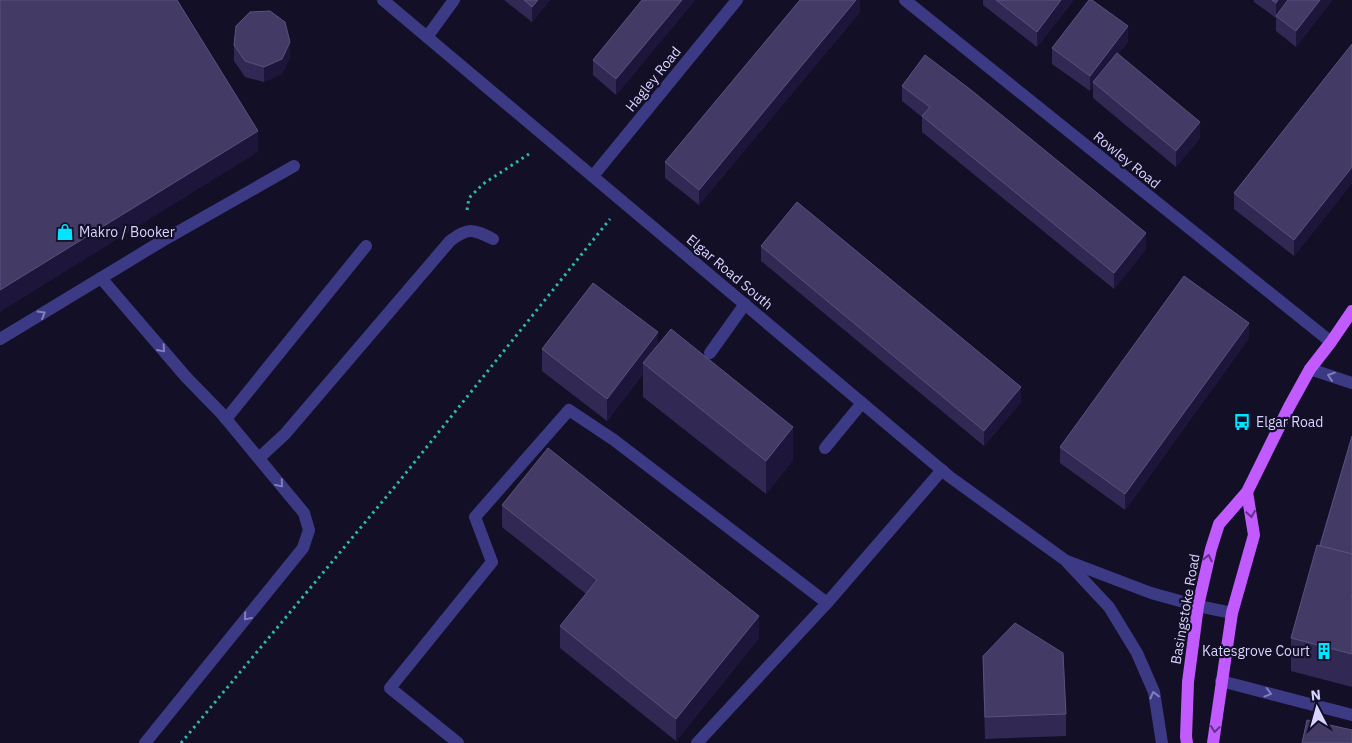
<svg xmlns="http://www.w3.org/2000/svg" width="1352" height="743" viewBox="0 0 1352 743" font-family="'IBM Plex Sans',sans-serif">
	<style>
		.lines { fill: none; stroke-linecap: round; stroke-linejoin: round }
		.path { stroke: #2fb8b0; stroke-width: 3; stroke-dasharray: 2.5 4; stroke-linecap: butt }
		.minor { stroke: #3d3a85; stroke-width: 12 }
		.major { stroke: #c25bff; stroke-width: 12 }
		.wall { fill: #312854 }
		.shaded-wall { fill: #1d163a }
		.building { fill: #433a66; stroke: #5a527e }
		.oneway { stroke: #837fbc }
		.oneway2 { stroke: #623188 }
		.labels { text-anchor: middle; stroke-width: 4.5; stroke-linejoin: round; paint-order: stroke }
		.street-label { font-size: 14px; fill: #d9d4ff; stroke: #130f26 }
		.poi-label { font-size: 14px; fill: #d9d4ff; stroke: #130f26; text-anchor: start }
	</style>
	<rect width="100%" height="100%" fill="#130f26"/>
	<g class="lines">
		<!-- path -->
		<g class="path">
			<path d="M 467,210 L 469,198 L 483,184 L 529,154"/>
			<path d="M 181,743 L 397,484 L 610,219"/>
		</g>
		<!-- minor -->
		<g class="minor">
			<path d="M 383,0 L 950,477 L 1065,560 L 1109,607 L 1137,653 L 1154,692 L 1162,743"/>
			<path d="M 905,0 L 1331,342"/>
			<path d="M 427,37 L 454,0"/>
			<path d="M 593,176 L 737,0"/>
			<path d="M 101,278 L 162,241 L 294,166"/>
			<path d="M 0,339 L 101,278 L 186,377 L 221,413 L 304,513 L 309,530 L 303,548 L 145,743"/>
			<path d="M 710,353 L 745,304"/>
			<path d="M 1310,369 L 1352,383"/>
			<path d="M 226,419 L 366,246"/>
			<path d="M 825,448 L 862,403"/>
			<path d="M 259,458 L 285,434 L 450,241 C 468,227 473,229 493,239"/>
			<path d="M 1067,561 L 1151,593 L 1198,606 L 1232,613"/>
			<path d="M 1221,681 L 1352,715"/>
			<path d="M 458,743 L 390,688 L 492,562 L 475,517 L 569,410 L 614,440 L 827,603 L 942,470"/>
			<path d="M 697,743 L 827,603"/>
		</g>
		<!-- major -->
		<g class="major">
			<path d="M 1187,743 L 1186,737 L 1188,682 L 1198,606 L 1211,549 L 1219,524 L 1247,492 L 1289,407 L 1310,369 L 1331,342 L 1352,311"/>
			<path d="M 1213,743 L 1232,613 L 1254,535 L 1247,492"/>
		</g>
	</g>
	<!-- wall -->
	<g class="wall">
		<path d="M 504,0 L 550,0 L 532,22 Z"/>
		<path d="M 642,0 L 695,0 L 616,95 L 593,75 L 593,60 Z"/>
		<path d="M 860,0 L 860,12 L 699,205 L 665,178 L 665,162 Z"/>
		<path d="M 983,0 L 1073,0 L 1073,1 L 1037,47 L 983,5 Z"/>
		<path d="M 1254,0 L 1332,0 L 1296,47 L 1276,31 L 1276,18 L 1254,2 Z"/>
		<path d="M 1128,42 L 1118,54 L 1200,138 L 1176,167 L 1093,98 L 1093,87 L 1090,91 L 1052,64 L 1052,48 Z"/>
		<path d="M 1352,44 L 1352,183 L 1294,256 L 1234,209 L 1234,193 Z"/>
		<path d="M 234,45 L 290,57 L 282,74 L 264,82 L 245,77 L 234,61 Z"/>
		<path d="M 902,86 L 1146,249 L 1114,289 L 922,132 L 922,117 L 902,101 Z"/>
		<path d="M 761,246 L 1021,402 L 984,446 L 761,261 Z"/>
		<path d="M 1249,338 L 1125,510 L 1060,463 L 1060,447 Z"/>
		<path d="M 658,345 L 793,460 L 766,494 L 643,397 L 643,374 L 607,421 L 542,371 L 542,349 Z"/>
		<path d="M 1352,436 L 1352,687 L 1291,671 L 1291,638 Z"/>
		<path d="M 502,505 L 759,638 L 676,741 L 560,648 L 560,626 L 586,594 L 502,527 Z"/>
		<path d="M 983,656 L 1066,714 L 1066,736 L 985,739 L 983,678 Z"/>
	</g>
	<!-- shaded-wall -->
	<g class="shaded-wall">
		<path d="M 538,0 L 550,0 L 532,22 L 532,7 Z"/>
		<path d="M 682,0 L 695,0 L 616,95 L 616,79 Z"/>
		<path d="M 856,0 L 860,0 L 860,12 L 699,205 L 699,190 Z"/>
		<path d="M 1061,0 L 1073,0 L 1073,1 L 1037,47 L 1037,32 Z"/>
		<path d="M 1278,0 L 1290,0 L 1276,16 L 1276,19 L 1276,3 Z"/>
		<path d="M 1320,0 L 1332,0 L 1296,47 L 1296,31 Z"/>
		<path d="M 1128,26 L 1128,42 L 1095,84 L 1093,82 L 1093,87 L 1090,91 L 1090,76 Z"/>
		<path d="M 290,42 L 290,57 L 282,74 L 264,82 L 264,67 Z"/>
		<path d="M 1200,122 L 1200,138 L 1176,167 L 1176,151 Z"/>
		<path d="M 258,131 L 258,152 L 0,312 L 0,290 Z"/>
		<path d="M 1352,167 L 1352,183 L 1294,256 L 1294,240 Z"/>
		<path d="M 1146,233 L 1146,249 L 1114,289 L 1114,273 Z"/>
		<path d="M 1249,323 L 1249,338 L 1125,510 L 1125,494 Z"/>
		<path d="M 658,332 L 658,354 L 643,363 L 643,374 L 607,421 L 607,399 Z"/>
		<path d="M 1021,387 L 1021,402 L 984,446 L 984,431 Z"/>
		<path d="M 793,427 L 793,460 L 766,494 L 766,461 Z"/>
		<path d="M 759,616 L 759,638 L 676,741 L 676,719 Z"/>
	</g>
	<!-- building -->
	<g class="building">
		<path d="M 0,0 L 177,0 L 258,131 L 0,290 Z"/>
		<path d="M 524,0 L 538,0 L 532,7 Z"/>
		<path d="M 642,0 L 682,0 L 616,79 L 593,60 Z"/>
		<path d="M 800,0 L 856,0 L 699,190 L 665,162 Z"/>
		<path d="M 996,0 L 1061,0 L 1037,32 Z"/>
		<path d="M 1089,0 L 1092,0 L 1128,26 L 1090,76 L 1052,48 Z"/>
		<path d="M 1272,0 L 1278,0 L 1276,3 Z"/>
		<path d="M 1288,0 L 1320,0 L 1296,31 L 1276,16 Z"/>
		<path d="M 270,11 L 285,22 L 290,42 L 282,59 L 264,67 L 245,61 L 234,45 L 236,26 L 250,12 Z"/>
		<path d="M 1352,44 L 1352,167 L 1294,240 L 1234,193 Z"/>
		<path d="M 1117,53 L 1200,122 L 1176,151 L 1093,82 Z"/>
		<path d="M 925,55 L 971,90 L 1146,233 L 1114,273 L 922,116 L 930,107 L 902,86 Z"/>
		<path d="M 797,202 L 1021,387 L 984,431 L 761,246 Z"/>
		<path d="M 1184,276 L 1249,323 L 1125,494 L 1060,447 Z"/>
		<path d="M 593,283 L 658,332 L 607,399 L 542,349 Z"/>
		<path d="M 671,329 L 793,427 L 766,461 L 643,363 Z"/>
		<path d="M 1352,436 L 1352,554 L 1320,546 Z"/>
		<path d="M 548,448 L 759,616 L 676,719 L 560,626 L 597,580 L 502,505 Z"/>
		<path d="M 1317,545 L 1352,554 L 1352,594 L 1351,598 L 1352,598 L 1352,654 L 1291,638 Z"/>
		<path d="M 1015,623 L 1063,653 L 1066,714 L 985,717 L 983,656 Z"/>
		<path d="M 1307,720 L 1352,730 L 1352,743 L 1302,743 Z"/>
	</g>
	<!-- one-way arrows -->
	<defs><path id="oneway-chevron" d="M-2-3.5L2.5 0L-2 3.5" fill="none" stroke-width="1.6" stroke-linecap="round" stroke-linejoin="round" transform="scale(1.25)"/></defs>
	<g class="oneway">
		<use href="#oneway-chevron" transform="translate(42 314) rotate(-31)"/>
		<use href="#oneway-chevron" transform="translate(162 349) rotate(49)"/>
		<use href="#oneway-chevron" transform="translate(1331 376) rotate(-162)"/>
		<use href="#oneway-chevron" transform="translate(280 484) rotate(50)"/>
		<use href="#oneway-chevron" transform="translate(247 617) rotate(130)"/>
		<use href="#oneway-chevron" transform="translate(1268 693) rotate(15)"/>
		<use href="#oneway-chevron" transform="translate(1154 695) rotate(-104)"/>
	</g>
	<g class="oneway2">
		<use href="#oneway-chevron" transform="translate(1251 514) rotate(81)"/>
		<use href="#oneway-chevron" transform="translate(1208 558) rotate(-77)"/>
		<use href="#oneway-chevron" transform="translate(1215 729) rotate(97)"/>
	</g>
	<!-- icons -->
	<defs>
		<g id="shop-bare" transform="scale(1.35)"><path d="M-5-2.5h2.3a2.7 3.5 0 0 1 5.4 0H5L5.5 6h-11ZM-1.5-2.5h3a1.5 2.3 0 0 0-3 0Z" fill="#00e5ff" stroke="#130f26" stroke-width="2.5" paint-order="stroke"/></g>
		<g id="bus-bare" transform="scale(1.35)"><path d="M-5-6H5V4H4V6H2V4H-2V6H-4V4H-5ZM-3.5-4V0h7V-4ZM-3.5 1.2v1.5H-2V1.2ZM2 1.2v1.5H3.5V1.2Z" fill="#00e5ff" stroke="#130f26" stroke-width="2.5" paint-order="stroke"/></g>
		<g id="building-bare" transform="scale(1.35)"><path d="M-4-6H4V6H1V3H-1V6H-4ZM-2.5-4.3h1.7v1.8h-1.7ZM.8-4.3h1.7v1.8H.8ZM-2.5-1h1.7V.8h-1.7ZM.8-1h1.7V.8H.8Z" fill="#00e5ff" stroke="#130f26" stroke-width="2.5" paint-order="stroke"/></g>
	</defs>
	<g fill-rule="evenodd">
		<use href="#shop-bare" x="65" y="232"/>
		<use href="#bus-bare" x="1242" y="422"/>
		<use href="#building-bare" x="1324" y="651"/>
	</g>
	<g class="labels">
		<!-- street labels -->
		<g class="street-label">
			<text transform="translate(653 79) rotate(-51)" y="5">Hagley Road</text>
			<text transform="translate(1127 160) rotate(39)" y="5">Rowley Road</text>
			<text transform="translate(730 272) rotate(40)" y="5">Elgar Road South</text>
			<text transform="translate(1185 609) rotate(-80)" y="5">Basingstoke Road</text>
		</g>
		<!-- poi labels -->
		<g class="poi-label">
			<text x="79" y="237">Makro / Booker</text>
			<text x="1256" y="427">Elgar Road</text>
			<text x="1310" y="656" text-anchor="end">Katesgrove Court</text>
		</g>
	</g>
	<!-- north arrow -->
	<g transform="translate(1317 708) rotate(354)" stroke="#130f26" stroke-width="4" paint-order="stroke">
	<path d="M0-4L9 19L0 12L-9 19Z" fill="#d9d4ff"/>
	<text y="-8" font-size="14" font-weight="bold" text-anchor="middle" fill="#d9d4ff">N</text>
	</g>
</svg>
